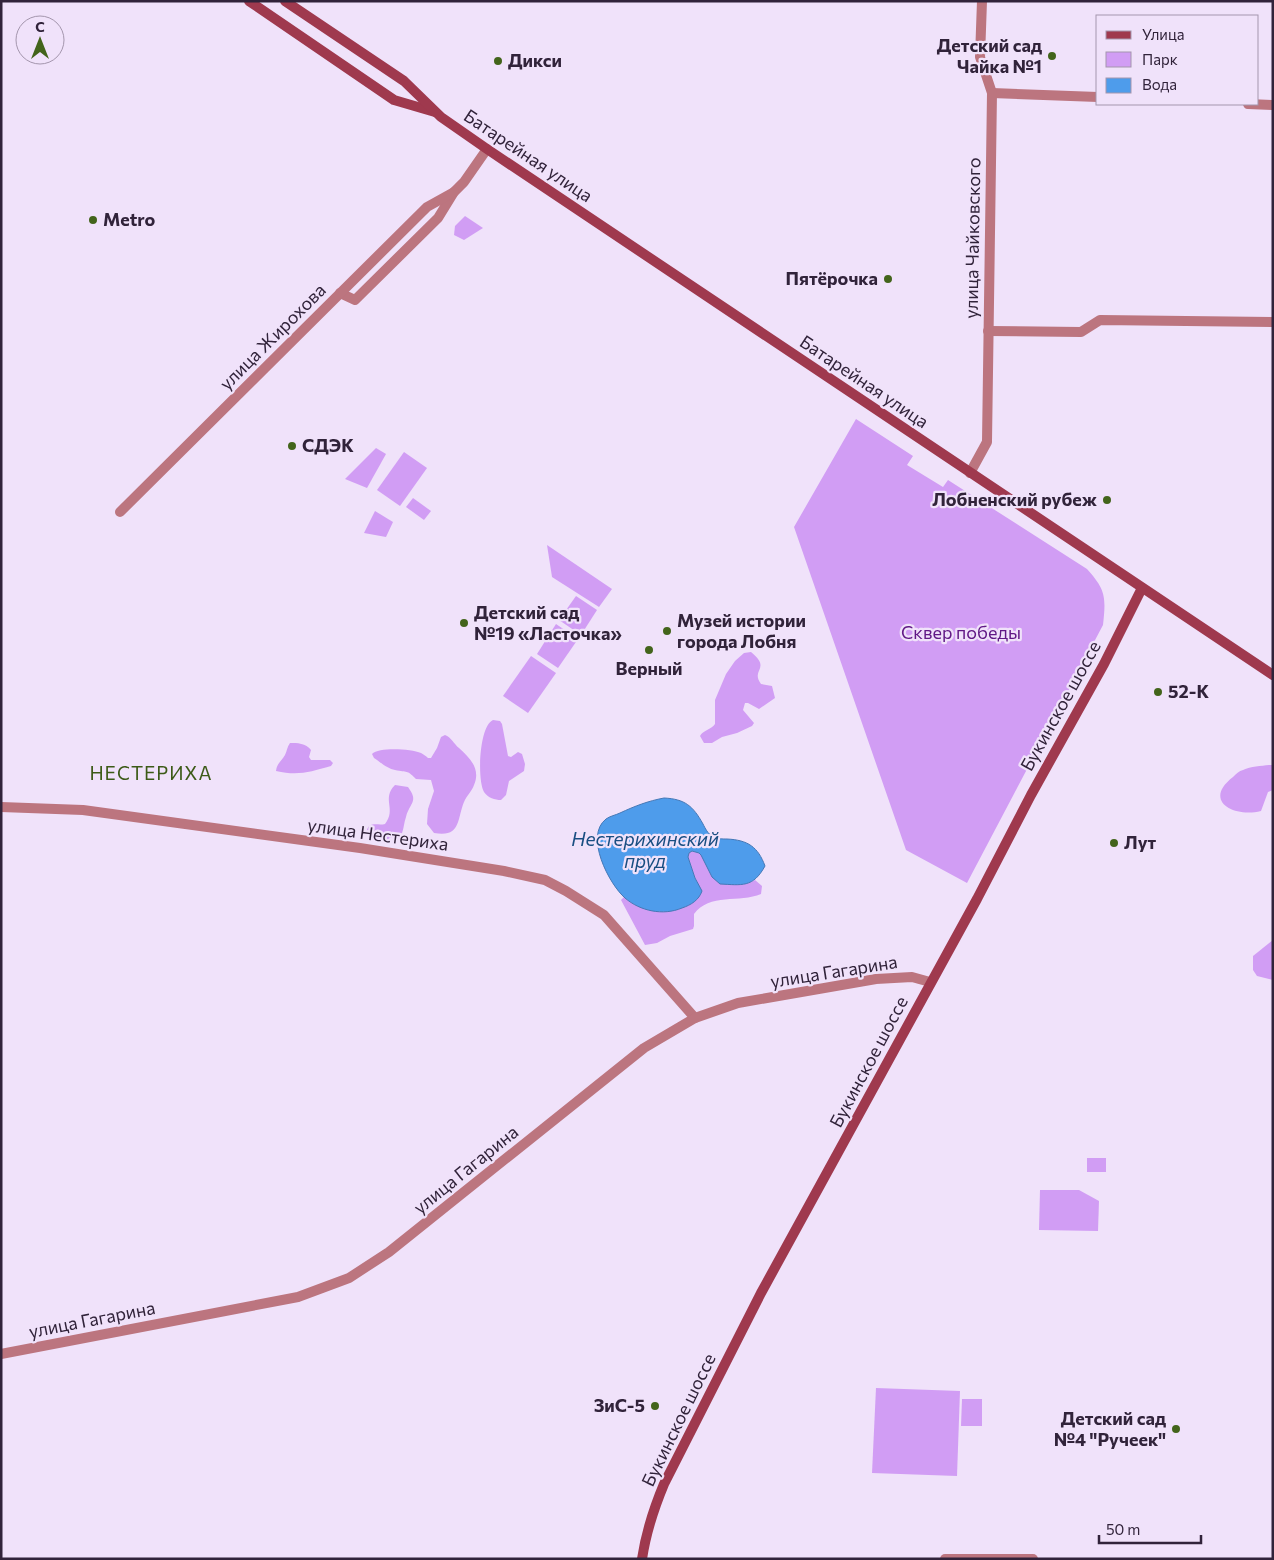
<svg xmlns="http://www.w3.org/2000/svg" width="1274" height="1560" viewBox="0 0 1274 1560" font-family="Commissioner,sans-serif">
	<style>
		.green { fill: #d19df4 }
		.water { fill: #4e9ceb; stroke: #4578b6 }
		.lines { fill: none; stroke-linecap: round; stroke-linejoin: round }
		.minor { stroke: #bc757f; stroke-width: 10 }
		.tertiary { stroke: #bc757f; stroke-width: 10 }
		.secondary { stroke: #9f394e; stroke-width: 10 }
		.poi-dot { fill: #43641b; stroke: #f0e2fa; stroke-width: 2 }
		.labels { text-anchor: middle; stroke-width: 4.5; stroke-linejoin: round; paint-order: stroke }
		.poi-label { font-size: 18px; font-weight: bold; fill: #31233a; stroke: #f0e2fa; text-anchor: start }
		.street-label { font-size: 18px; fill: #31233a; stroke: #f0e2fa }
		.park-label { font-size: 18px; fill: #611986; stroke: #f0e2fa }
		.neighbourhood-label { font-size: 19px; letter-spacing: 1px; fill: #3c5a17; stroke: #f0e2fa }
		.water-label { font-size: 19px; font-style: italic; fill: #194e82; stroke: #f0e2fa }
	</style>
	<rect width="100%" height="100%" fill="#f0e2fa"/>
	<!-- green -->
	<g class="green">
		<path d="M 465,216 L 483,228 L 464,240 L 454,235 L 455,226 Z"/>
		<path d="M 856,419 L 913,456 L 907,465 L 943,487 L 948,480 L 1087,569 C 1106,590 1106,597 1103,625 L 967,883 L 906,850 L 794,527 Z"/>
		<path d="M 376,448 L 386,454 L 367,488 L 345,479 Z"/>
		<path d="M 404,452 L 427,468 L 400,506 L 377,490 Z"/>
		<path d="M 413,498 L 431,511 L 424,520 L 406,507 Z"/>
		<path d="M 375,511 L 393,522 L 386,537 L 364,533 Z"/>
		<path d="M 547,545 L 612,589 L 599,607 L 552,577 Z"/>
		<path d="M 576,596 L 597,610 L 581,635 L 559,620 Z"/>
		<path d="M 556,624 L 578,639 L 558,668 L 537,654 Z"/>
		<path d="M 751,652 C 772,669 750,669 761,684 L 772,686 L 775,698 L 759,709 L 748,703 L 745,703 L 743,710 L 754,723 L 752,726 L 737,733 L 722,737 L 712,743 L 704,743 L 700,736 C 703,730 711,730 715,724 L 715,700 L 726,674 L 735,661 L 744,653 Z"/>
		<path d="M 531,656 L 556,673 L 528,713 L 503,696 Z"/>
		<path d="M 493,720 L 500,721 L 502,724 L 508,756 L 511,757 L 518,752 L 522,754 L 525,764 L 524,771 L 509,781 L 506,795 L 501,800 C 495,800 488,798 484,792 C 477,780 479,726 493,720 Z"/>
		<path d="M 445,735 C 451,737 454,744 459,748 C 470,758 481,769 474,785 C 472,791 467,795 464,802 C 457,819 461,838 434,833 L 427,824 L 428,809 L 434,791 L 431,780 L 416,779 C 406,769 408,773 395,770 C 388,769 380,762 374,758 L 372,754 C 379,747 411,749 421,753 C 423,754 426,756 428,758 L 431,758 L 437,748 L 441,737 Z"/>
		<path d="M 290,743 C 297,743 306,743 311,750 L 309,757 L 311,760 L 330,760 L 333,763 L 331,766 C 310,772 298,776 276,771 C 277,763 281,762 285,755 C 287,751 287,747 290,743 Z"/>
		<path d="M 1269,765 L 1273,765 L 1273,790 L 1268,792 L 1261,811 C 1234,818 1202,801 1233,777 C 1236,774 1239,771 1243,770 C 1251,766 1261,766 1269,765 Z"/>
		<path d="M 395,785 L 408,787 C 419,802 410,802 406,817 C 404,822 404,828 402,833 L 388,839 L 372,836 L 367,830 C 370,821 378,826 385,824 C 397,809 381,799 395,785 Z"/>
		<path d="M 692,851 L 699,853 L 702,855 L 712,877 L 748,883 L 755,880 L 762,886 L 761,894 C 740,903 709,893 694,914 L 694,926 L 693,929 L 670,936 L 657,943 L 645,945 L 621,900 L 624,897 L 635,905 L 701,891 L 695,878 L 688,857 L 689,853 Z"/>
		<path d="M 1273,940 L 1273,980 L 1257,976 L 1253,970 L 1253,956 Z"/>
		<rect x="1087" y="1158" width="19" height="14"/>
		<path d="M 1040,1190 L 1079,1190 L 1099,1201 L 1098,1231 L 1039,1230 Z"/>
		<path d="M 876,1388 L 960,1391 L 957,1476 L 872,1473 Z"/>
		<path d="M 962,1399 L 982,1399 L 982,1426 L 961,1426 Z"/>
	</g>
	<!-- water -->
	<path class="water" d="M 664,798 C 685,799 693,806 703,824 C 705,828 708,834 712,836 C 716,839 722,839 727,839 C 748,840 758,847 765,866 C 753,888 742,885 720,884 L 712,877 L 701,855 L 699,853 L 692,851 L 689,853 L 688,857 L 695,878 L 702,891 C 699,900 691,905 682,908 C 663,916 640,911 625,898 C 609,884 584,836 606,819 C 610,816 616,815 620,813 C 635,806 648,801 664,798 Z"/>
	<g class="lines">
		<!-- minor -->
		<g class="minor">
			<path d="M 992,93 L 1098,97"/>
			<path d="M 1248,104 L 1273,105"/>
			<path d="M 340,293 L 355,300 L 438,218 L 454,192 L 464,182 L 487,149"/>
			<path d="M 988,331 L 1081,332 L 1100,320 L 1273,322"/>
			<path d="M 970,473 L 987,442 L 992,93 L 980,57 L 982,1"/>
			<path d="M 120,512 L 427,207 L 454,192"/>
			<path d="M 1,807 L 83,810 L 360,848 L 504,871 L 545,880 L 566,891 L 604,915 L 695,1018"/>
			<path d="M 945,1559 L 1033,1559"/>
		</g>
		<!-- tertiary -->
		<path class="tertiary" d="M 1,1354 L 298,1297 L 349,1278 L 389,1252 L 644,1048 L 695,1018 L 738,1003 L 876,979 L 912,977 L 930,982"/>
		<!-- secondary -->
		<g class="secondary">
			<path d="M 249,1 L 394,100 L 435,112"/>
			<path d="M 285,1 L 404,81 L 441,117 L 487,149 L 1273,675"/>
			<path d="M 642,1559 C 646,1532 654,1508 664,1484 L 761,1293 L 977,899 L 1031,795 L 1104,664 L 1142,588"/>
		</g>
	</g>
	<!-- markers -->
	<g class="poi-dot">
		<circle cx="1052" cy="56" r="5"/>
		<circle cx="498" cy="61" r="5"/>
		<circle cx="93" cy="220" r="5"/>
		<circle cx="888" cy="279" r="5"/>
		<circle cx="292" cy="446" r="5"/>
		<circle cx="1107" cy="500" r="5"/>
		<circle cx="464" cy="623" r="5"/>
		<circle cx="667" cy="631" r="5"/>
		<circle cx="649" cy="650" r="5"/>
		<circle cx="1158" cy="692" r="5"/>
		<circle cx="1114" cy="843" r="5"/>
		<circle cx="655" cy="1406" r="5"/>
		<circle cx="1176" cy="1429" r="5"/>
	</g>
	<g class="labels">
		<!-- poi labels -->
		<g class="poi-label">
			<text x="1042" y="52" text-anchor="end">Детский сад<tspan x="1042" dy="21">Чайка №1</tspan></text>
			<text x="508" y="67">Дикси</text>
			<text x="103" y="226">Metro</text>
			<text x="878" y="285" text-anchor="end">Пятёрочка</text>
			<text x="302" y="452">СДЭК</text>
			<text x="1097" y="506" text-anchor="end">Лобненский рубеж</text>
			<text x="474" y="619">Детский сад<tspan x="474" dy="21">№19 «Ласточка»</tspan></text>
			<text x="677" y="627">Музей истории<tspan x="677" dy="21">города Лобня</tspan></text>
			<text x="649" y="675" text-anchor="middle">Верный</text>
			<text x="1168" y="698">52-К</text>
			<text x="1124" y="849">Лут</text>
			<text x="645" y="1412" text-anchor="end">ЗиС-5</text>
			<text x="1166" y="1425" text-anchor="end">Детский сад<tspan x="1166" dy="21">№4 "Ручеек"</tspan></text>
		</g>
		<!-- street labels -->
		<g class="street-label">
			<text transform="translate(528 156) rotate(34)" y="6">Батарейная улица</text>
			<text transform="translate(973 238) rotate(-89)" y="6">улица Чайковского</text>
			<text transform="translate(273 337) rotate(-45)" y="6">улица Жирохова</text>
			<text transform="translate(864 382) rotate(34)" y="6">Батарейная улица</text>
			<text transform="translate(1061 706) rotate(-61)" y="6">Букинское шоссе</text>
			<text transform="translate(378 835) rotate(8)" y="6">улица Нестериха</text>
			<text transform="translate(834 972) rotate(-9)" y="6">улица Гагарина</text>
			<text transform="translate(869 1062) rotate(-62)" y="6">Букинское шоссе</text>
			<text transform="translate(466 1170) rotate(-39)" y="6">улица Гагарина</text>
			<text transform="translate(92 1320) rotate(-11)" y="6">улица Гагарина</text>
			<text transform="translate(679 1420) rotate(-64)" y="6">Букинское шоссе</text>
		</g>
		<!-- park labels -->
		<g class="park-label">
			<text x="961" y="639">Сквер победы</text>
		</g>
		<!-- neighbourhood labels -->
		<g class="neighbourhood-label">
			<text x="151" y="780">НЕСТЕРИХА</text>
		</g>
		<!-- water labels -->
		<g class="water-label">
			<text x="645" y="846">Нестерихинский<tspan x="645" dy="22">пруд</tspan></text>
		</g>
	</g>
	<!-- border -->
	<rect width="1274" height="1560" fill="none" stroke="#31233a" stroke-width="5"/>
	<!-- legend -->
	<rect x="1096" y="15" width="162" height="90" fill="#f0e2fa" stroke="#a496ad"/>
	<rect x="1106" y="31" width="25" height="8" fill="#9f394e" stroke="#a496ad"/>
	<text x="1142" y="40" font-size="15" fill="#31233a">Улица</text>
	<rect x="1106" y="52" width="25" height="15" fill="#d19df4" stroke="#a496ad"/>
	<text x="1142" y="65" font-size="15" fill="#31233a">Парк</text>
	<rect x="1106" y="78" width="25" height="15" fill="#4e9ceb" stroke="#a496ad"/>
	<text x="1142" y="90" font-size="15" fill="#31233a">Вода</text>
	<!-- north arrow -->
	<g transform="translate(40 40)"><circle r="24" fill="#f0e2fa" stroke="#a496ad"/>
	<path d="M0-4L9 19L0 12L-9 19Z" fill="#43641b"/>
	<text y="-8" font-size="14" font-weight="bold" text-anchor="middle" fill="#31233a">С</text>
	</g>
	<!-- scale -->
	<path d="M1099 1535v8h102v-8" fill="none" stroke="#31233a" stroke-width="2.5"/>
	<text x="1106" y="1535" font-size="15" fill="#31233a" stroke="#f0e2fa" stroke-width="4" paint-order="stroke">50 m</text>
</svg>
